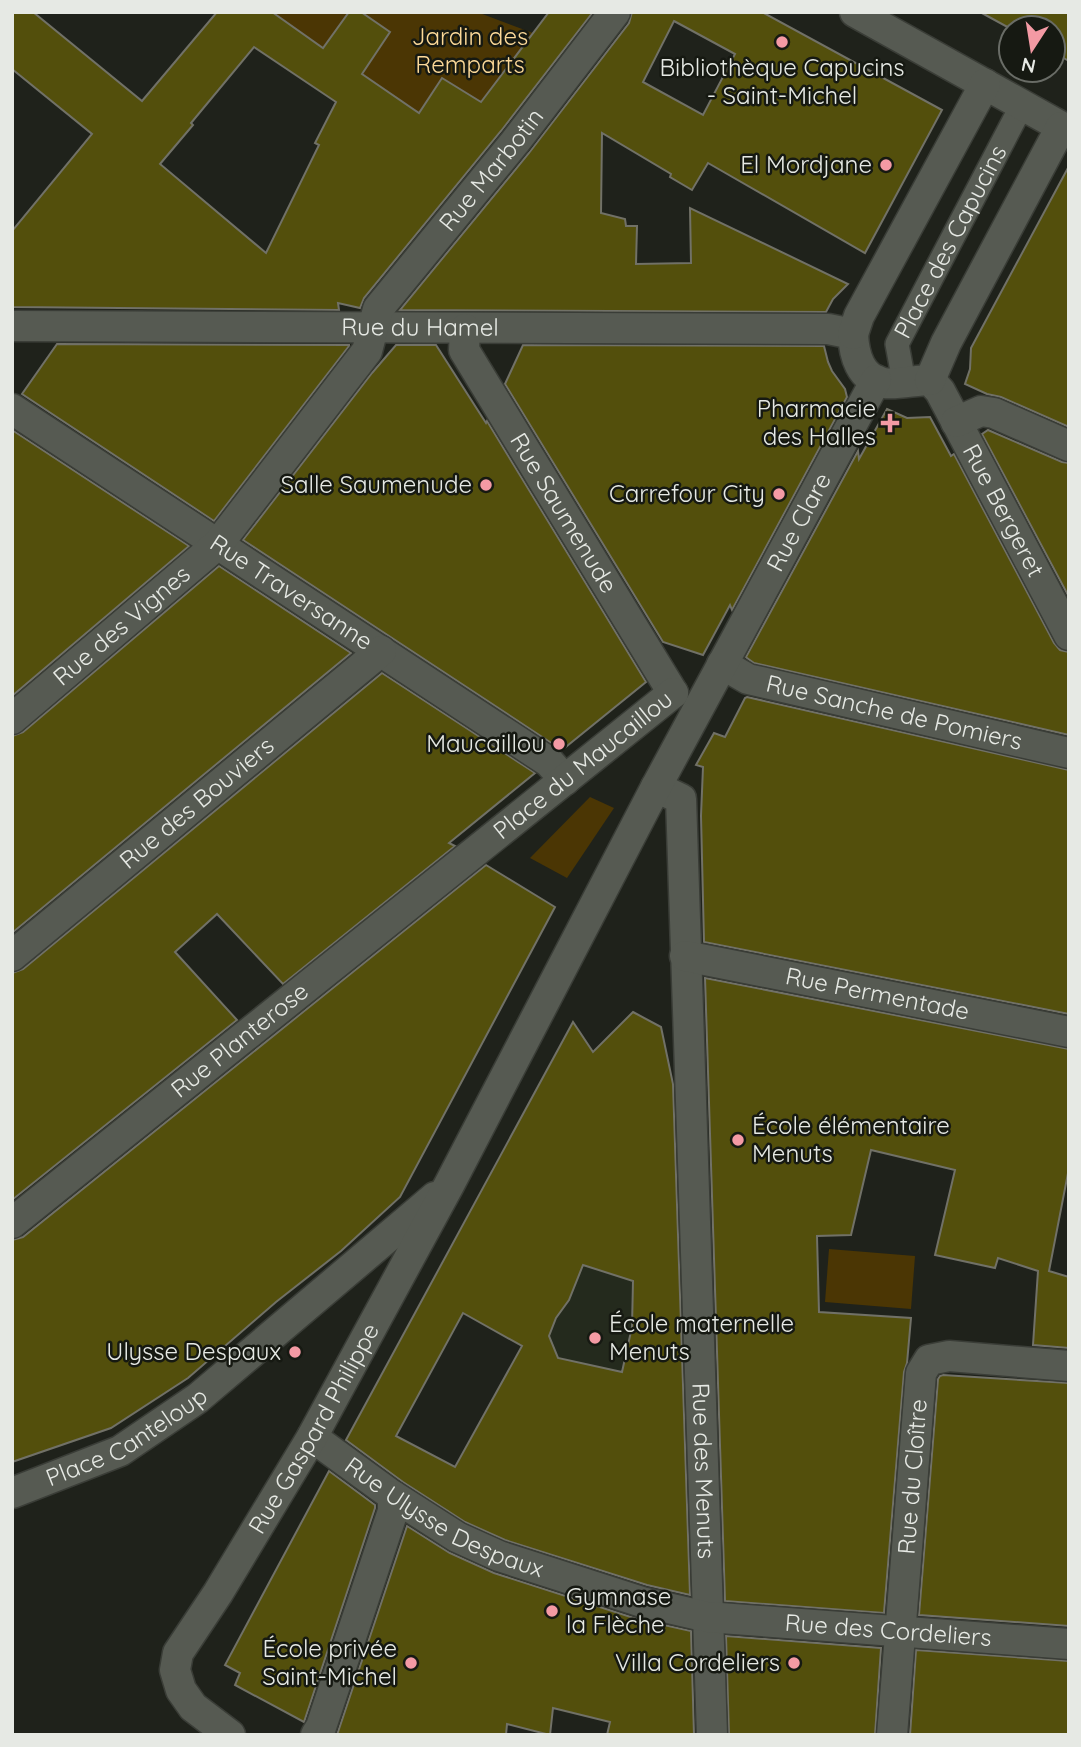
<svg xmlns="http://www.w3.org/2000/svg" width="1081" height="1747" viewBox="0 0 1081 1747" font-family="Quicksand,sans-serif">
	<style>
		.built { fill: #242a1d }
		.green { fill: #4b3604 }
		.building { fill: #534f0c; stroke: #717167; stroke-width: 2; fill-rule: evenodd }
		.lines { fill: none; stroke-linecap: round; stroke-linejoin: round }
		.pedestrian-casing { stroke: #3a3d37; stroke-width: 26 }
		.minor-casing { stroke: #3a3d37; stroke-width: 33 }
		.pedestrian { stroke: #565a52; stroke-width: 23 }
		.minor { stroke: #565a52; stroke-width: 30 }
		.poi-dot { fill: #f49aa4; stroke: #161912; stroke-width: 2.5 }
		.labels { text-anchor: middle; stroke-width: 5; stroke-linejoin: round; paint-order: stroke }
		.park-label { font-size: 24px; fill: #fcd998; stroke: #161912 }
		.poi-label { font-size: 24px; fill: #e6e9e4; stroke: #161912; text-anchor: end }
		.street-label { font-size: 24px; fill: #e6e9e4; stroke: #161912 }
	</style>
	<rect width="100%" height="100%" fill="#1f221b"/>
	<!-- built -->
	<path class="built" d="M 569,1253 L 646,1264 L 679,1275 L 683,1427 L 502,1383 L 522,1346 L 495,1331 L 513,1295 Z"/>
	<!-- green -->
	<g class="green">
		<path d="M 272,12 L 349,12 L 323,48 Z"/>
		<path d="M 361,12 L 477,12 L 533,33 L 481,102 L 442,79 L 419,113 L 362,74 Z"/>
		<path d="M 590,797 L 614,808 L 567,878 L 530,858 Z"/>
		<path d="M 829,1249 L 915,1256 L 911,1309 L 825,1302 Z"/>
	</g>
	<!-- building -->
	<g class="building">
		<path d="M 12,12 L 33,12 L 142,101 L 217,12 L 272,12 L 323,48 L 349,12 L 361,12 L 390,32 L 362,74 L 419,113 L 442,78 L 481,102 L 549,12 L 593,12 L 501,131 L 364,298 L 360,308 L 338,303 L 339,310 L 12,307 L 12,231 L 92,134 L 12,69 ZM 254,47 L 336,102 L 315,143 L 319,145 L 266,253 L 160,164 L 193,125 L 191,123 Z"/>
		<path d="M 632,12 L 762,12 L 942,110 L 865,253 L 708,163 L 692,190 L 670,177 L 671,174 L 602,133 L 601,213 L 625,219 L 626,226 L 637,226 L 636,264 L 691,263 L 690,208 L 848,284 L 833,299 L 826,312 L 400,310 L 529,153 L 629,23 ZM 674,21 L 735,54 L 703,115 L 643,82 Z"/>
		<path d="M 980,12 L 1069,12 L 1069,61 L 1053,52 L 1053,28 L 1011,29 Z"/>
		<path d="M 1069,166 L 1069,427 L 1001,397 L 987,394 L 965,384 L 970,369 L 971,348 Z"/>
		<path d="M 57,344 L 349,345 L 349,346 L 214,521 L 22,394 Z"/>
		<path d="M 396,345 L 436,345 L 486,423 L 487,421 L 646,682 L 562,750 L 243,540 L 372,373 Z"/>
		<path d="M 523,345 L 824,346 L 828,362 L 832,371 L 845,389 L 847,397 L 732,610 L 730,605 L 703,655 L 663,642 L 505,384 Z"/>
		<path d="M 887,409 L 907,418 L 930,417 L 951,456 L 954,454 L 1054,643 L 1060,650 L 1069,652 L 1069,735 L 754,663 L 747,658 L 746,657 L 858,451 L 859,459 Z"/>
		<path d="M 12,430 L 189,546 L 12,696 Z"/>
		<path d="M 988,430 L 1062,462 L 1069,463 L 1069,597 L 982,434 Z"/>
		<path d="M 219,566 L 351,653 L 12,933 L 12,736 L 23,732 Z"/>
		<path d="M 382,673 L 535,773 L 449,843 L 455,846 L 283,984 L 217,914 L 175,952 L 237,1020 L 12,1200 L 12,973 L 23,969 Z"/>
		<path d="M 747,697 L 1069,770 L 1069,1014 L 704,942 L 701,816 L 703,767 L 696,765 L 714,733 L 725,737 L 745,698 Z"/>
		<path d="M 486,865 L 555,907 L 400,1197 L 341,1251 L 276,1302 L 188,1378 L 111,1428 L 12,1462 L 12,1240 L 23,1237 Z"/>
		<path d="M 705,978 L 1069,1049 L 1069,1168 L 1049,1271 L 1069,1277 L 1069,1348 L 1033,1345 L 1038,1271 L 998,1258 L 995,1268 L 935,1255 L 955,1170 L 871,1150 L 851,1235 L 817,1236 L 819,1312 L 911,1318 L 907,1363 L 904,1372 L 884,1613 L 725,1601 Z"/>
		<path d="M 633,1012 L 661,1027 L 673,1084 L 690,1595 L 647,1585 L 505,1540 L 465,1522 L 403,1482 L 346,1440 L 573,1022 L 593,1052 ZM 583,1265 L 633,1281 L 632,1327 L 622,1372 L 558,1358 L 549,1336 L 556,1318 L 569,1300 ZM 463,1313 L 522,1346 L 455,1467 L 396,1436 Z"/>
		<path d="M 943,1375 L 1069,1383 L 1069,1626 L 919,1615 L 938,1379 L 940,1376 Z"/>
		<path d="M 329,1471 L 375,1505 L 375,1508 L 304,1722 L 235,1685 L 240,1673 L 225,1665 Z"/>
		<path d="M 407,1526 L 450,1553 L 494,1573 L 637,1619 L 691,1631 L 694,1735 L 607,1735 L 610,1722 L 553,1708 L 550,1735 L 507,1724 L 506,1735 L 337,1735 Z"/>
		<path d="M 726,1636 L 881,1648 L 875,1735 L 729,1735 Z"/>
		<path d="M 916,1650 L 1069,1661 L 1069,1735 L 910,1735 Z"/>
	</g>
	<g class="lines">
		<!-- pedestrian casing -->
		<g class="pedestrian-casing">
			<g id="pedestrian">
				<path id="s1" d="M 904,382 L 897,344 L 1022,105"/>
			</g>
		</g>
		<!-- minor casing -->
		<g class="minor-casing">
			<g id="minor">
				<path d="M 855,12 L 1069,131"/>
				<path id="s2" d="M 12,326 L 828,329 L 853,334 C 854,355 860,379 884,383 C 897,385 916,380 930,380 L 940,391 L 1069,635"/>
				<path id="s3" d="M 465,329 L 464,350 L 673,693"/>
				<path d="M 853,334 L 859,316 L 985,84"/>
				<path d="M 930,380 L 946,343 L 1061,127"/>
				<path id="s4" d="M 12,409 L 549,762 L 565,780"/>
				<path d="M 956,422 L 981,411 L 994,413 L 1069,446"/>
				<path id="s5" d="M 722,664 L 748,679 L 1069,753"/>
				<path id="s6" d="M 12,719 L 218,544 L 367,351 L 378,309 L 515,142 L 615,12"/>
				<path id="s7" d="M 656,787 L 681,799 L 712,1735"/>
				<path id="s8" d="M 12,956 L 381,651"/>
				<path id="s9" d="M 685,956 L 1069,1032"/>
				<path id="s10" d="M 12,1223 L 673,693"/>
				<path id="s11" d="M 312,1437 L 393,1496 L 457,1537 L 499,1556 L 642,1602 L 707,1617 L 1069,1644"/>
				<path id="s12" d="M 12,1493 L 120,1451 L 198,1398 L 435,1197"/>
				<path id="s13" d="M 230,1735 L 193,1707 L 181,1690 L 175,1670 L 178,1653 L 218,1593 L 312,1437 L 449,1185 L 656,787 L 876,380"/>
				<path d="M 316,1735 L 321,1727 L 393,1511 L 393,1496"/>
				<path id="s14" d="M 892,1735 L 921,1373 L 929,1360 L 949,1356 L 1069,1366"/>
			</g>
		</g>
		<!-- pedestrian -->
		<use href="#pedestrian" class="pedestrian"/>
		<!-- minor -->
		<use href="#minor" class="minor"/>
	</g>
	<!-- markers -->
	<g class="poi-dot">
		<circle cx="782" cy="42" r="7"/>
		<circle cx="886" cy="165" r="7"/>
		<path d="M886.5 412.5h7v7h7v7h-7v7h-7v-7h-7v-7h7z"/>
		<circle cx="486" cy="485" r="7"/>
		<circle cx="779" cy="494" r="7"/>
		<circle cx="559" cy="744" r="7"/>
		<circle cx="738" cy="1140" r="7"/>
		<circle cx="595" cy="1338" r="7"/>
		<circle cx="295" cy="1352" r="7"/>
		<circle cx="552" cy="1611" r="7"/>
		<circle cx="411" cy="1663" r="7"/>
		<circle cx="794" cy="1663" r="7"/>
	</g>
	<g class="labels">
		<!-- park labels -->
		<g class="park-label">
			<text x="470" y="45">Jardin des<tspan x="470" dy="28">Remparts</tspan></text>
		</g>
		<!-- poi labels -->
		<g class="poi-label">
			<text x="782" y="76" text-anchor="middle">Bibliothèque Capucins<tspan x="782" dy="28">- Saint-Michel</tspan></text>
			<text x="872" y="173">El Mordjane</text>
			<text x="876" y="417">Pharmacie<tspan x="876" dy="28">des Halles</tspan></text>
			<text x="472" y="493">Salle Saumenude</text>
			<text x="765" y="502">Carrefour City</text>
			<text x="545" y="752">Maucaillou</text>
			<text x="752" y="1134" text-anchor="start">École élémentaire<tspan x="752" dy="28">Menuts</tspan></text>
			<text x="609" y="1332" text-anchor="start">École maternelle<tspan x="609" dy="28">Menuts</tspan></text>
			<text x="281" y="1360">Ulysse Despaux</text>
			<text x="566" y="1605" text-anchor="start">Gymnase<tspan x="566" dy="28">la Flèche</tspan></text>
			<text x="397" y="1657">École privée<tspan x="397" dy="28">Saint-Michel</tspan></text>
			<text x="780" y="1671">Villa Cordeliers</text>
		</g>
		<!-- street labels -->
		<g class="street-label">
			<text dy="8" stroke="none"><textPath href="#s6" startOffset="737">Rue Marbotin</textPath></text>
			<text dy="8" stroke="none"><textPath href="#s1" startOffset="154">Place des Capucins</textPath></text>
			<text dy="8" stroke="none"><textPath href="#s2" startOffset="408">Rue du Hamel</textPath></text>
			<text dy="8" stroke="none"><textPath href="#s2" startOffset="1101">Rue Bergeret</textPath></text>
			<text dy="8" stroke="none"><textPath href="#s3" startOffset="212">Rue Saumenude</textPath></text>
			<text dy="8" stroke="none"><textPath href="#s13" startOffset="1396">Rue Clare</textPath></text>
			<text dy="8" stroke="none"><textPath href="#s4" startOffset="334">Rue Traversanne</textPath></text>
			<text dy="8" stroke="none"><textPath href="#s6" startOffset="144">Rue des Vignes</textPath></text>
			<text dy="8" stroke="none"><textPath href="#s5" startOffset="180">Rue Sanche de Pomiers</textPath></text>
			<text dy="8" stroke="none"><textPath href="#s10" startOffset="732">Place du Maucaillou</textPath></text>
			<text dy="8" stroke="none"><textPath href="#s8" startOffset="240">Rue des Bouviers</textPath></text>
			<text dy="8" stroke="none"><textPath href="#s9" startOffset="196">Rue Permentade</textPath></text>
			<text dy="8" stroke="none"><textPath href="#s10" startOffset="292">Rue Planterose</textPath></text>
			<text dy="8" stroke="none"><textPath href="#s13" startOffset="368">Rue Gaspard Philippe</textPath></text>
			<text dy="8" stroke="none"><textPath href="#s12" startOffset="128">Place Canteloup</textPath></text>
			<text dy="8" stroke="none"><textPath href="#s7" startOffset="700">Rue des Menuts</textPath></text>
			<text dy="8" stroke="none"><textPath href="#s14" startOffset="259">Rue du Cloître</textPath></text>
			<text dy="8" stroke="none"><textPath href="#s11" startOffset="156">Rue Ulysse Despaux</textPath></text>
			<text dy="8" stroke="none"><textPath href="#s11" startOffset="621">Rue des Cordeliers</textPath></text>
		</g>
	</g>
	<!-- border -->
	<rect width="1081" height="1747" fill="none" stroke="#e6e9e4" stroke-width="28"/>
	<!-- north arrow -->
	<g transform="translate(1032 49) rotate(192)"><circle r="33" fill="#161912" stroke="#696c66" stroke-width="2"/>
	<path d="M0-5L12 26L0 18L-12 26Z" fill="#f49aa4"/>
	<text y="-10" font-size="19" font-weight="bold" text-anchor="middle" fill="#e6e9e4">N</text>
	</g>
</svg>
